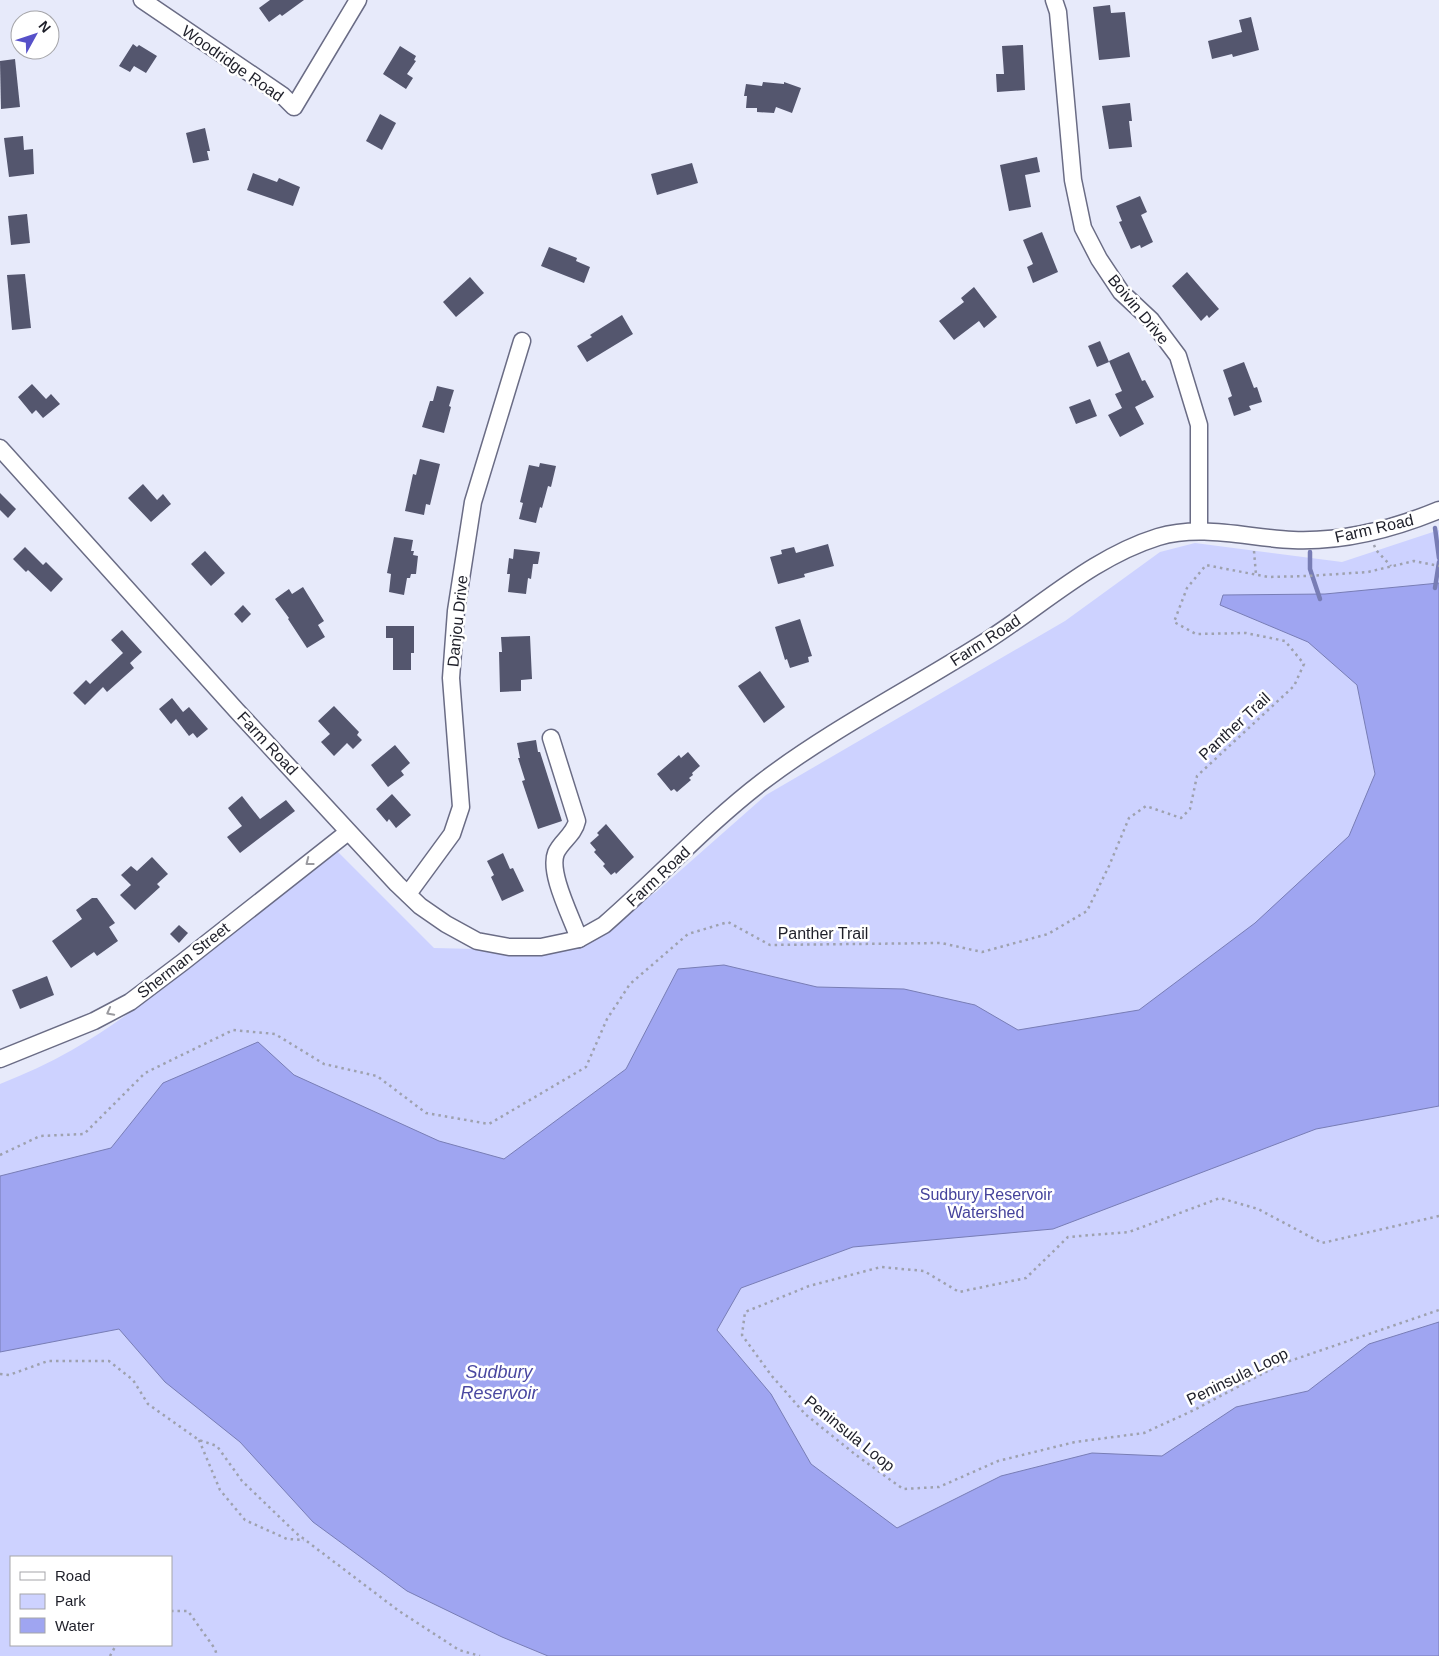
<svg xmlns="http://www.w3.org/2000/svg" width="1439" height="1656" viewBox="0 0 1439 1656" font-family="Arial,sans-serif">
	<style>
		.green { fill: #cdd2ff; fill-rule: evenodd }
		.water { fill: #9fa5f1; stroke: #787db5 }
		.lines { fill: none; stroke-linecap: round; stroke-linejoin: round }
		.stream { stroke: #787db5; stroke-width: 4.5 }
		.building { fill: #54566e }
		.minor-casing { stroke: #6a6c85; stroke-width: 19 }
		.path { stroke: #9ea1ae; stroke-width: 2.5; stroke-dasharray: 2.5 4; stroke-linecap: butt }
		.minor { stroke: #fff; stroke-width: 16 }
		.oneway { stroke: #9a9a9f }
		.labels { text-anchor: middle; stroke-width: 5; stroke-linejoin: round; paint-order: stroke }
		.street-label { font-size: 16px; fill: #1e1f29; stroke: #fff }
		.park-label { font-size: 16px; fill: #45439c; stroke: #fff }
		.water-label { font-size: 18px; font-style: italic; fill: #4a48a1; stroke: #fff }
	</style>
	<rect width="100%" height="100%" fill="#e7eafa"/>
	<!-- green -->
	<path class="green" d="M 1439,530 L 1439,1656 L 0,1656 L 0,1084 C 25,1074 49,1063 72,1050 C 118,1024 160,990 202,957 C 247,922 292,887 336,850 L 434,948 L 560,951 L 656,892 L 766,795 L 1065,621 L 1160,552 L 1195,543 L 1342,562 ZM 11,1557 L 171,1557 L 171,1645 L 11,1645 Z"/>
	<!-- water -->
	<path class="water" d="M 1439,583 L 1439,1106 L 1316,1129 L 1053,1229 L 853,1247 L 741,1288 L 717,1330 L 771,1394 L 811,1464 L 897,1528 L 1001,1476 L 1092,1453 L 1162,1456 L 1236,1407 L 1308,1391 L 1369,1344 L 1439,1322 L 1439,1656 L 548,1656 L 502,1637 L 407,1591 L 313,1522 L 240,1442 L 165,1382 L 119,1329 L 0,1352 L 0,1176 L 111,1148 L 163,1083 L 258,1042 L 294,1075 L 439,1141 L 504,1159 L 626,1069 L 678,969 L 724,965 L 817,987 L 904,989 L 975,1005 L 1018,1030 L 1139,1010 L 1255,923 L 1349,836 L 1375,774 L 1357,685 L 1308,642 L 1220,605 L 1223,595 L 1325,594 Z"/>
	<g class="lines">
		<!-- stream -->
		<g class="stream">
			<path d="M 1435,528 L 1439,558"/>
			<path d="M 1310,552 L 1310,569 L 1320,599"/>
			<path d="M 1435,588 L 1439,562"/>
		</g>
	</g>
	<!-- building -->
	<g class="building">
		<path d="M 270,0 L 304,0 L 282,16 L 280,14 L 269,22 L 259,8 Z"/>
		<path d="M 1110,5 L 1111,13 L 1125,12 L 1130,57 L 1099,60 L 1093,7 Z"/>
		<path d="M 1251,17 L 1259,50 L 1233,57 L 1232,54 L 1212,59 L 1208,41 L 1242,32 L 1239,20 Z"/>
		<path d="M 133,44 L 137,47 L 139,45 L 157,56 L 146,73 L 134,66 L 130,72 L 119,66 Z"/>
		<path d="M 1023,45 L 1025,90 L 997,92 L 996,74 L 1004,74 L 1002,46 Z"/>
		<path d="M 400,46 L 416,56 L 414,60 L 416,61 L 407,74 L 413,78 L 406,89 L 383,74 Z"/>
		<path d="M 15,59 L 20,107 L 1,109 L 0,61 Z"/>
		<path d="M 763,82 L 784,84 L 784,82 L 801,88 L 792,113 L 776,107 L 774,113 L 757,112 L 757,108 L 746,108 L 747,96 L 744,96 L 746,84 L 762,86 Z"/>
		<path d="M 1130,103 L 1132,121 L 1129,121 L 1132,147 L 1109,149 L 1102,106 Z"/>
		<path d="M 380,114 L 396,123 L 382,150 L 366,141 Z"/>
		<path d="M 205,128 L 210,151 L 207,151 L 209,160 L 193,163 L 186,133 Z"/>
		<path d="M 23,136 L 24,150 L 33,149 L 34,174 L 9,177 L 4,138 Z"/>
		<path d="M 1037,157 L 1040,172 L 1025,175 L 1031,207 L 1009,211 L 1000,165 Z"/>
		<path d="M 692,163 L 698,183 L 657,195 L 651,174 Z"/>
		<path d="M 253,173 L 277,182 L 279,178 L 300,187 L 293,206 L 247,190 Z"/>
		<path d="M 1140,196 L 1147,212 L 1141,215 L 1153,242 L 1141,248 L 1140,245 L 1131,249 L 1119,222 L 1122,221 L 1116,206 Z"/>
		<path d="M 27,214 L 30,243 L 11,245 L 8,216 Z"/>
		<path d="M 1042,232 L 1058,272 L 1033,283 L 1027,267 L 1033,264 L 1023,240 Z"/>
		<path d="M 549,247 L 577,258 L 576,261 L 590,267 L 584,283 L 541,266 Z"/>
		<path d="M 1187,272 L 1219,309 L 1209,318 L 1207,315 L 1201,321 L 1172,286 Z"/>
		<path d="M 25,274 L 31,328 L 12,330 L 7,275 Z"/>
		<path d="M 470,277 L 484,293 L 456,317 L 443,302 Z"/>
		<path d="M 974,287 L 997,317 L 984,328 L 979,321 L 954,340 L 939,321 L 964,302 L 961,298 Z"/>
		<path d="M 622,315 L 633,334 L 587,362 L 577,346 L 592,337 L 590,335 Z"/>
		<path d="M 1100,341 L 1109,362 L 1097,367 L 1088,346 Z"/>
		<path d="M 1129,352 L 1142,381 L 1145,380 L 1154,397 L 1135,407 L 1144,424 L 1120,437 L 1108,415 L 1122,408 L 1115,394 L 1122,391 L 1109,361 Z"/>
		<path d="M 1244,362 L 1254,388 L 1257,387 L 1262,402 L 1249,406 L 1251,410 L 1234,416 L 1228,398 L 1232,396 L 1223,370 Z"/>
		<path d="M 32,384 L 46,399 L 51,394 L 60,404 L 43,418 L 36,410 L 32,414 L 18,397 Z"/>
		<path d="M 437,386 L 454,390 L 449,406 L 451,407 L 444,433 L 422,427 L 430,401 L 433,401 Z"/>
		<path d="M 1090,399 L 1097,416 L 1076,424 L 1069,407 Z"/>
		<path d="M 420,459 L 440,464 L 430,505 L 426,504 L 424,515 L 405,511 L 413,474 L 416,475 Z"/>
		<path d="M 540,463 L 556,466 L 551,487 L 548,486 L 542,508 L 540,507 L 536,523 L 519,519 L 523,503 L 520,502 L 529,465 L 539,467 Z"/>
		<path d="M 143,484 L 157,500 L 163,494 L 171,504 L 151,522 L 128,498 Z"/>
		<path d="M 0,493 L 16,509 L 8,518 L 0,510 Z"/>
		<path d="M 394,537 L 413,540 L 411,551 L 414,551 L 413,555 L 418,556 L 416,574 L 411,574 L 410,578 L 407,578 L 404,595 L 389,592 L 391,574 L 387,573 Z"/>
		<path d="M 828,544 L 834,566 L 804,574 L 805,577 L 778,584 L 770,557 L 782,554 L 781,550 L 794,547 L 796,553 Z"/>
		<path d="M 25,547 L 43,565 L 46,562 L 63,579 L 51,592 L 28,570 L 26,572 L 13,559 Z"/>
		<path d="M 514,549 L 540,552 L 538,564 L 533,564 L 531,579 L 528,578 L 526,594 L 508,592 L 510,574 L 507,574 L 509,558 L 513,559 Z"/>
		<path d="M 205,551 L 225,573 L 211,586 L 191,564 Z"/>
		<path d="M 303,587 L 324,621 L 318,625 L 325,637 L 307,648 L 288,619 L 289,618 L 275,599 L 289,589 L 292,594 Z"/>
		<path d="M 243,605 L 251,614 L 242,623 L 234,614 Z"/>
		<path d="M 800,619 L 812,656 L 808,657 L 809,662 L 790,668 L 787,659 L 785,660 L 775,627 Z"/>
		<path d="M 386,626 L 414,626 L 414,653 L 411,653 L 411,670 L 393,670 L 393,638 L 386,638 Z"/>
		<path d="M 122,630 L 142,652 L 130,663 L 134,668 L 107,692 L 103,687 L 85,705 L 73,693 L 86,680 L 90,684 L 123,653 L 111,640 Z"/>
		<path d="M 530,636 L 532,679 L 521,680 L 521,691 L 500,692 L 499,652 L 502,652 L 501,637 Z"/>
		<path d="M 760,671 L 785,707 L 764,723 L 738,686 Z"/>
		<path d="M 172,698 L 183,712 L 189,707 L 208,729 L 197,738 L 193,733 L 189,736 L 176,719 L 171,724 L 159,709 Z"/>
		<path d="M 334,706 L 359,732 L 357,735 L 362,740 L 353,749 L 347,743 L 334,756 L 321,742 L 330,734 L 318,721 Z"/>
		<path d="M 536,740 L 538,752 L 540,752 L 562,821 L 538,829 L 522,781 L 525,780 L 518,758 L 520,758 L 517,743 Z"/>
		<path d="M 395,745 L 410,763 L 401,771 L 404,775 L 388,787 L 371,765 Z"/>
		<path d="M 688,752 L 700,766 L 692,773 L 693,775 L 689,778 L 691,780 L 677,792 L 674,789 L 671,791 L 657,774 L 679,755 L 681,758 Z"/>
		<path d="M 392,794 L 411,815 L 396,828 L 389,819 L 387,822 L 376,809 Z"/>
		<path d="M 242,796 L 260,819 L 286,800 L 295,811 L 240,853 L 227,837 L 242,826 L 228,808 Z"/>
		<path d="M 606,824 L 634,857 L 616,874 L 615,872 L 611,875 L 603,866 L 605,864 L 594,852 L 596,850 L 590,843 L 599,835 L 597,833 Z"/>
		<path d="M 503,853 L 510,869 L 513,868 L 524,891 L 502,901 L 491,877 L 494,875 L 487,861 Z"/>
		<path d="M 152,857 L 168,874 L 157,884 L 160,887 L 135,910 L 120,895 L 131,885 L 121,875 L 131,866 L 137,871 Z"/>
		<path d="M 92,898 L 97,898 L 115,923 L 109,927 L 118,941 L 97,956 L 94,952 L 71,968 L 52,941 L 82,919 L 76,910 Z"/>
		<path d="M 179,925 L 188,933 L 179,943 L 170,934 Z"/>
		<path d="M 47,976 L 54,995 L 20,1009 L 12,990 Z"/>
	</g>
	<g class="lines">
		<!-- minor casing -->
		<g class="minor-casing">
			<g id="minor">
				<path d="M 142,0 L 282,95 L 294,107 L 358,0"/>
				<path d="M 1054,0 L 1058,12 L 1073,180 L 1083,228 L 1099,259 L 1121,292 L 1151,320 L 1178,356 L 1199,425 L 1199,530"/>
				<path d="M 0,448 L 237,711 L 397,884 L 420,906 L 446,924 L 477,941 L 509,947 L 541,947 L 579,939 L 604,925 C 657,879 707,824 762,782 C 833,728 913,688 988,640 C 1044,604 1094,557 1158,537 C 1202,524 1248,538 1293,540 C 1343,542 1393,529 1439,510"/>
				<path d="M 551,738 L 577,821 C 574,835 561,841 556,853 C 548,873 572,918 579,939"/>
				<path d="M 408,894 L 452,834 L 461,807 L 451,678 L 456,611 L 473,502 L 522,341"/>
				<path d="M 0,1059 L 94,1021 L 130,1002 L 183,962 L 348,832"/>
			</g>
		</g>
		<!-- path -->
		<g class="path">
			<path d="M 1374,545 L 1376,550 L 1391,566"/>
			<path d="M 1254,551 L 1256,575"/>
			<path d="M 0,1155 L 40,1136 L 84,1134 L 145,1073 L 233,1030 L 275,1034 L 324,1064 L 377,1076 L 426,1113 L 489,1124 L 586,1067 L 607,1019 L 630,984 L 688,934 L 728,922 L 770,945 L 941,943 L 982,952 L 1048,934 L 1087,911 L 1109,866 L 1129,818 L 1146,806 L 1181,818 L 1190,809 L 1197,776 L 1294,686 L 1304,664 L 1285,641 L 1246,633 L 1196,634 L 1174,622 L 1187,588 L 1206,565 L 1268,577 L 1308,576 L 1368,572 L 1414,561 L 1439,566"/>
			<path d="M 1439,1216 L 1322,1243 L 1258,1209 L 1220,1198 L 1129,1232 L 1068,1237 L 1026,1278 L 959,1292 L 924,1271 L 881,1267 L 809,1286 L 745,1312 L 742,1335 L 771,1375 L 805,1414 L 856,1455 L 903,1489 L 939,1487 L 998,1461 L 1075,1442 L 1144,1433 L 1194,1410 L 1281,1364 L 1439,1310"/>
			<path d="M 0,1374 L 9,1375 L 48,1361 L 109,1361 L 133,1380 L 148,1404 L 199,1440 L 217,1446 L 242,1481 L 296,1533 L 399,1611 L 459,1650 L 480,1656"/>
			<path d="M 199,1440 L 220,1490 L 245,1520 L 287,1539 L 304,1540"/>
			<path d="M 171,1611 L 188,1611 L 215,1649 L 217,1656"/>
			<path d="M 110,1656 L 116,1645"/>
		</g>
		<!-- minor -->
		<use href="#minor" class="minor"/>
	</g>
	<!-- one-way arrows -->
	<defs><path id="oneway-chevron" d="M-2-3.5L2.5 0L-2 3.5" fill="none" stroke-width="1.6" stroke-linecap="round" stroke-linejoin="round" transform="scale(1.25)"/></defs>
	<g class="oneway">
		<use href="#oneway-chevron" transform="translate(309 862) rotate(142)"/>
		<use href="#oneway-chevron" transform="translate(110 1012) rotate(152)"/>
	</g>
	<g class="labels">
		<!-- street labels -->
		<g class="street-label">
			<text transform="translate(233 63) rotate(35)" y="6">Woodridge Road</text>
			<text transform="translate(1139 309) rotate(50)" y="6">Boivin Drive</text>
			<text transform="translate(1374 528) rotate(-13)" y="6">Farm Road</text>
			<text transform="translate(457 621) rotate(-84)" y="6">Danjou Drive</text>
			<text transform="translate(985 640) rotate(-33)" y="6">Farm Road</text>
			<text transform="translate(1234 726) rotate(-43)" y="6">Panther Trail</text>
			<text transform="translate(268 743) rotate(47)" y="6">Farm Road</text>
			<text transform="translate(658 876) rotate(-43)" y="6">Farm Road</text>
			<text x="823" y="939">Panther Trail</text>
			<text transform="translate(183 960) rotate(-38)" y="6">Sherman Street</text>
			<text transform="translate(1237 1376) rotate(-26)" y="6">Peninsula Loop</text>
			<text transform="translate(850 1433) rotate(39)" y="6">Peninsula Loop</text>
		</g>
		<!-- park labels -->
		<g class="park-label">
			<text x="986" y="1200">Sudbury Reservoir<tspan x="986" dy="18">Watershed</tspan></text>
		</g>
		<!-- water labels -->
		<g class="water-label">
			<text x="499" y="1378">Sudbury<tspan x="499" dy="21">Reservoir</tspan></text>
		</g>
	</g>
	<!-- legend -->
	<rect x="10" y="1556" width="162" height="90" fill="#ffffff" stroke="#a5a5a9"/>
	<rect x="20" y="1572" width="25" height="8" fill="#ffffff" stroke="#a5a5a9"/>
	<text x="55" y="1581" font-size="15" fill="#1e1f29">Road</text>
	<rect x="20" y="1594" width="25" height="15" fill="#cdd2ff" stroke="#a5a5a9"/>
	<text x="55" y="1606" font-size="15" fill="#1e1f29">Park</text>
	<rect x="20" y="1618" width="25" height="15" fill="#9fa5f1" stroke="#a5a5a9"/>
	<text x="55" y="1631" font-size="15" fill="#1e1f29">Water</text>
	<!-- north arrow -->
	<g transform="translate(35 35) rotate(50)"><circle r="24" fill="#ffffff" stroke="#a5a5a9"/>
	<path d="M0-4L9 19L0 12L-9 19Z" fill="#5751c9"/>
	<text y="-8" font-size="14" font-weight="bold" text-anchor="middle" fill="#1e1f29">N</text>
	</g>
</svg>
